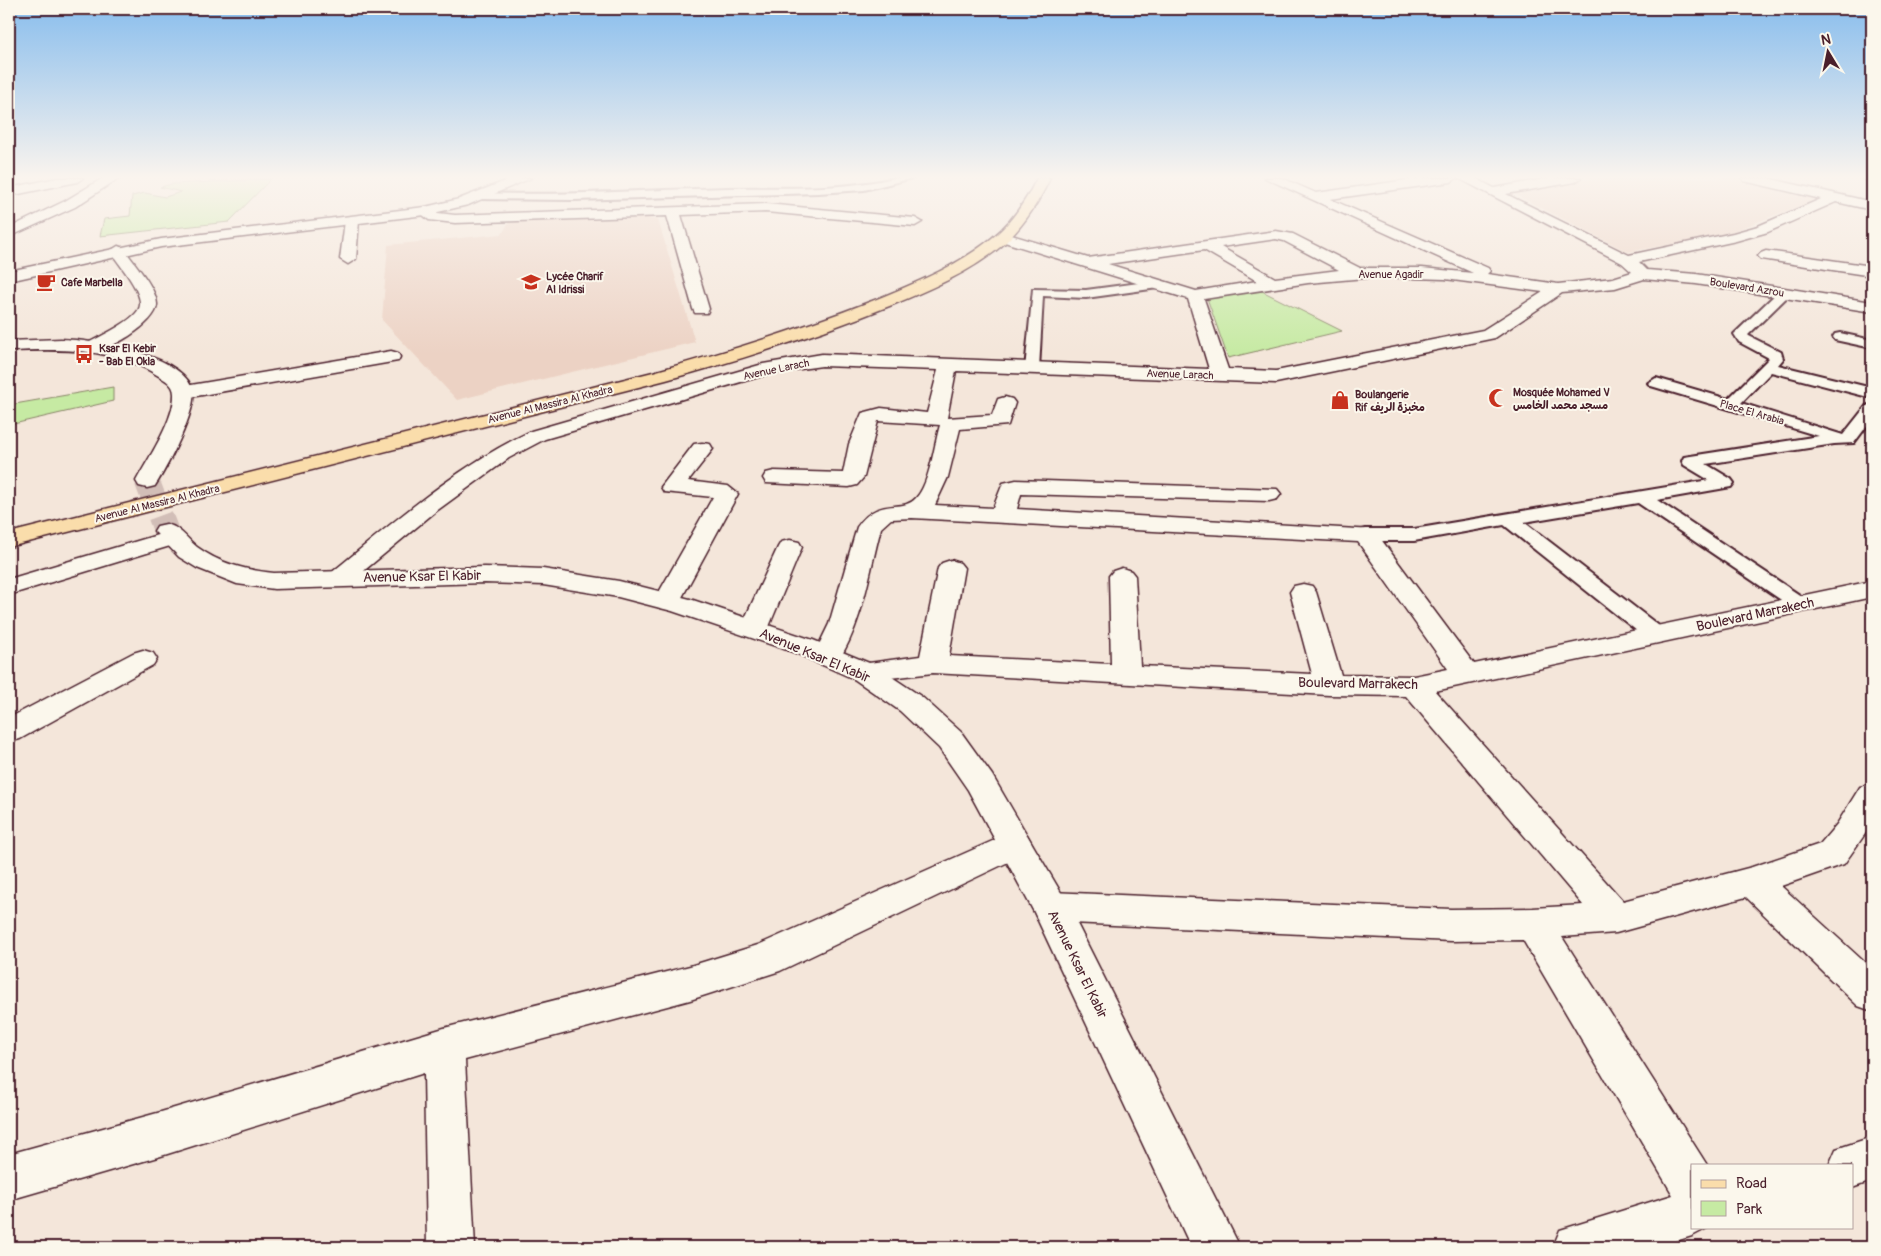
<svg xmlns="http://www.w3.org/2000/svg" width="1881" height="1256" viewBox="0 0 1881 1256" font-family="Pangolin,'Playpen Sans Arabic',sans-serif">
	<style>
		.built { fill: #ecd2c4 }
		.green { fill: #c6eaa3; stroke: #888467 }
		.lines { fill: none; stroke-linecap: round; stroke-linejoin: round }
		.tertiary-tunnel { stroke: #d2beb7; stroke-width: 25; stroke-dasharray: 25 12; stroke-linecap: butt }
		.service-casing { stroke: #4a1f2b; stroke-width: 4 }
		.pedestrian-casing { stroke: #4a1f2b; stroke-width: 3 }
		.minor-casing { stroke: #4a1f2b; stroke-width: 3 }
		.tertiary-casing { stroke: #4a1f2b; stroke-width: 3 }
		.secondary-casing { stroke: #4a1f2b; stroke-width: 3 }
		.primary-casing { stroke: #4a1f2b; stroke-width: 3 }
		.service { fill: #fbf7ec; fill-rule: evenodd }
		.pedestrian { fill: #fbf7ec; fill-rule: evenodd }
		.minor { fill: #fbf7ec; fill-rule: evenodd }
		.tertiary { fill: #fbf7ec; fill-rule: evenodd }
		.secondary { fill: #fbf7ec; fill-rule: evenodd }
		.primary { fill: #faddab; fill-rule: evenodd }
		.labels { text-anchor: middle; stroke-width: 4; stroke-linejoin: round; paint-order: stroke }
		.far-street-label { font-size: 11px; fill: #4a1f2b; stroke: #fbf7ec }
		.far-poi-label { font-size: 11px; font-weight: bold; fill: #4a1f2b; stroke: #fbf7ec; text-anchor: start }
		.street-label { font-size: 14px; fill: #4a1f2b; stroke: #fbf7ec }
	</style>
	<rect width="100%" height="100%" fill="#f4e6da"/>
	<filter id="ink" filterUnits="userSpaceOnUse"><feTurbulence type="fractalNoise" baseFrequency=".02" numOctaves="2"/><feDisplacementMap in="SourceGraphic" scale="10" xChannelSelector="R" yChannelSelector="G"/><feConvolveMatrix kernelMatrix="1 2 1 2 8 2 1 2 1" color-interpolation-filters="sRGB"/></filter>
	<g filter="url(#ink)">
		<!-- built -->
		<g class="built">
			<path d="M 1591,178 L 1735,178 L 1820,198 L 1726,234 L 1628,252 L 1510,192 Z"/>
			<path d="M 643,217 L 658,220 L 695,342 L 457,400 L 382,320 L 388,245 L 502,234 L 509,222 Z"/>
		</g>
		<!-- green -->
		<g class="green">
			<path d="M 271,179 L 229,222 L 100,236 L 104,219 L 130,216 L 132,196 L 145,193 L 165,197 L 181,192 L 160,187 L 172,184 Z"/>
			<path d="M 1260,290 L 1342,331 L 1228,358 L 1207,298 Z"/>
			<path d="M 113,387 L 113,401 L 9,425 L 9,405 Z"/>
		</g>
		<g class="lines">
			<!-- tertiary-tunnel -->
			<path class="tertiary-tunnel" d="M 147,481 L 166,531"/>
			<!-- service casing -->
			<g class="service-casing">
				<g id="service">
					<path d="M 894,178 L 913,178 L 864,190 L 818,193 L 573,200 L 480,199 L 475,196 L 480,193 C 562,196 645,190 727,188 C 782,187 839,191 894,178 Z"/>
					<path d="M 1154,281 L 1160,285 L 1158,288 L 1086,298 L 1043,296 L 1039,369 L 1032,373 L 1027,372 L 1025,369 L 1033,289 L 1086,290 Z"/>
					<path d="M 1784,289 L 1788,290 L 1790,293 L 1788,296 L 1748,335 L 1749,336 L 1781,352 L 1783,359 L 1778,365 L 1872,388 L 1872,398 L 1771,372 L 1741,403 L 1843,435 L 1866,406 L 1872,404 L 1872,419 L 1854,443 L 1834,444 L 1706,464 L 1731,479 L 1734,483 L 1731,487 L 1657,500 L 1807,600 L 1810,604 L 1807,608 L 1800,610 L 1793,608 L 1638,503 L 1524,522 L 1663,629 L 1666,634 L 1663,639 L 1655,641 L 1647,639 L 1504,525 L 1414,541 L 1365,541 L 1358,539 L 1356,535 L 1358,531 L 1365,529 L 1414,529 L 1709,480 L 1684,465 L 1682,461 L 1684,457 L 1819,436 L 1651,386 L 1648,383 L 1656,378 L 1728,399 L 1769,358 L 1739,342 L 1734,334 L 1780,290 Z"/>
					<path d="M 1840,333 L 1872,340 L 1872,348 L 1835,340 L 1833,337 L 1835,334 Z"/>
				</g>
			</g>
			<!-- pedestrian casing -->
			<g class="pedestrian-casing">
				<g id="pedestrian">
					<path d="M 57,178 L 83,178 L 77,182 L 9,196 L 9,188 Z"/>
					<path d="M 352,217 L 359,221 L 356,259 L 348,264 L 340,259 L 345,221 Z"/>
				</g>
			</g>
			<!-- minor casing -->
			<g class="minor-casing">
				<g id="minor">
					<path d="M 1265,178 L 1282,178 L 1316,193 L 1421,178 L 1457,178 L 1451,182 L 1330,199 L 1488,268 L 1490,271 L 1487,274 L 1558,284 L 1613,278 L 1632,272 L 1622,263 L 1458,178 L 1475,178 L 1494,188 L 1550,178 L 1581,178 L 1575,182 L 1506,194 L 1629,255 L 1733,233 L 1758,226 L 1821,199 L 1744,181 L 1742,178 L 1767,178 L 1872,202 L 1872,210 L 1836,202 L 1768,232 L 1736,241 L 1639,262 L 1647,270 L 1696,274 L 1872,302 L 1872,312 L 1696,284 L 1644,279 L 1615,288 L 1562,293 L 1495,338 L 1276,383 L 956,371 L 947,418 L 992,415 L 998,399 L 1005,397 L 1012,399 L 1015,403 L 1008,425 L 960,429 L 948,477 L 935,505 L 993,508 L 1003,483 L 1016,480 L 1277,489 L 1281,494 L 1277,499 L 1269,501 L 1021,494 L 1017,509 L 1374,530 L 1474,664 L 1872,581 L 1872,597 L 1435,691 L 1623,901 L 1752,867 L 1820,844 L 1837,824 L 1860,787 L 1872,784 L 1872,824 L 1844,864 L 1781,886 L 1872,969 L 1872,1011 L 1858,1006 L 1746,897 L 1616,933 L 1562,937 L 1707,1165 L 1692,1165 L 1692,1227 L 1709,1227 L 1692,1236 L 1656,1247 L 1553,1247 L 1560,1230 L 1673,1195 L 1523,940 L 1451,941 L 1050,922 L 1037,918 L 1032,907 L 1037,896 L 1050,892 L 1451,909 L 1533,908 L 1583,905 L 1406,696 L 1329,695 L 933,673 L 864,681 L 854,679 L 850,672 L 854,665 L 920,656 L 938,568 L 942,563 L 951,560 L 960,563 L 964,568 L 949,656 L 1111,664 L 1109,576 L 1113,571 L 1122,568 L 1131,571 L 1135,576 L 1140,666 L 1312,674 L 1290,592 L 1294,586 L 1303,584 L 1312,586 L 1316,592 L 1341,675 L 1414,676 L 1448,669 L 1358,542 L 912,518 L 891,519 L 881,528 C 869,573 863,624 837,663 L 827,666 L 817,663 L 813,657 L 829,624 L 857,527 C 879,495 902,514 916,498 C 930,483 934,445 940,425 L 878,421 L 864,477 L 857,485 L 849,487 L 766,483 L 763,478 L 766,473 L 774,471 L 843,473 L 849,444 L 862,413 L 881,408 L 927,413 L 938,370 L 822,366 L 772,373 L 545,439 L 509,458 L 435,512 L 349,583 L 340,586 L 331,583 L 327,578 L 331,573 C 394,522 457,466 531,431 L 763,364 L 822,354 L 1209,369 L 1188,299 L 998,240 L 996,237 L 998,234 L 1008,234 L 1088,258 L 1276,231 L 1293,234 L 1360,268 L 1422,268 L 1473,273 ZM 1276,239 L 1284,241 L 1339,270 L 1275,278 L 1221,247 ZM 1204,250 L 1257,281 L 1196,291 L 1108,264 ZM 1376,277 L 1445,279 L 1543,292 L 1483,330 L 1276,371 L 1228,369 L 1204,299 L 1308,283 Z"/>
					<path d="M 1861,178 L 1872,178 L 1872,184 Z"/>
					<path d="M 766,204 L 915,218 L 922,222 L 915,226 L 766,212 L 681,215 L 709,309 L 707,313 L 695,313 L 693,309 L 667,216 L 455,223 L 429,220 L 418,211 L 425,207 L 438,213 L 455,215 Z"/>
					<path d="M 118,246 L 123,248 C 132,260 157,289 157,304 C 158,323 104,355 88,351 L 85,347 L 88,343 C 99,337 139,319 140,305 C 142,291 118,263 110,251 Z"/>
					<path d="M 1766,251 L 1872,266 L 1872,276 L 1761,259 L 1758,256 L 1761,253 Z"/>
					<path d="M 391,351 L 398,353 L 400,357 L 398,361 L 185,398 L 178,396 L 175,392 L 178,388 L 185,386 Z"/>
					<path d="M 702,443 L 710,444 L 713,449 L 688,481 L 728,486 L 738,494 L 680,601 L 676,607 L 667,609 L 658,607 L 654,601 L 713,497 L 664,492 L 661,487 L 694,444 Z"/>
					<path d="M 171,531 L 180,533 L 183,538 L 180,543 L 9,595 L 9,579 Z"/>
					<path d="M 790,540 L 799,542 L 802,547 L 768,629 L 764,635 L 754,637 L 744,635 L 740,629 L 778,547 L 781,542 Z"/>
					<path d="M 143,650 L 153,653 L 157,659 L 153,665 L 20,739 L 9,742 L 9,718 L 133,653 Z"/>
					<path d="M 1015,831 L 1027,835 L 1032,844 L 1027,853 L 780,971 L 690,1000 L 465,1060 L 475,1247 L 427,1247 L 424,1073 L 161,1156 L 9,1200 L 9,1154 L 161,1112 L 444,1028 L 690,966 L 758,945 Z"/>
					<path d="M 1872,1137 L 1872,1181 L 1852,1188 L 1852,1165 L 1829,1165 L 1836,1149 Z"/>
				</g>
			</g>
			<!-- tertiary casing -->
			<g class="tertiary-casing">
				<g id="tertiary">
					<path d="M 103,178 L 119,178 L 75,207 L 9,237 L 9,228 L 65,201 Z"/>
					<path d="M 61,339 C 92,340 186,354 193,392 C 197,410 166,470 155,486 L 147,488 L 139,486 L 136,481 C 148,459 175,419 174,394 C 174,384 165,380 157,375 C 113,347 59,349 9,351 L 9,341 Z"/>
					<path d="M 166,524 C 180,527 186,538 197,547 C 220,564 246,570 274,573 L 485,567 L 543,569 L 619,581 L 690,599 L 813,640 L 874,665 L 922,697 L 961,732 L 992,775 L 1027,835 L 1063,896 L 1240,1247 L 1191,1247 L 1034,912 L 968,790 L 939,748 L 900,711 L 854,679 L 793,652 L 672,611 L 618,597 L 543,585 L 485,583 L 274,589 L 237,584 L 197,568 L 179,557 L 154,531 L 157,526 Z"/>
				</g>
			</g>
			<!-- secondary casing -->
			<g class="secondary-casing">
				<path id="secondary" d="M 513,178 L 531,178 L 468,205 L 425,215 L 161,247 L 9,281 L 9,271 L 161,239 L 425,207 L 459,199 Z"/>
			</g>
			<!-- primary casing -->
			<g class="primary-casing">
				<path id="primary" d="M 1037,178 L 1050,178 C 1039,202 1024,225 1005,243 C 973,271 931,289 892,305 C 818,335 743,359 666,380 L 9,547 L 9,533 L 653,372 C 727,352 800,329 872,301 C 913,284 957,267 992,238 C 1012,222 1026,201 1037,178 Z"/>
			</g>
			<!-- service -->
			<use href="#service" class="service"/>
			<!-- pedestrian -->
			<use href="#pedestrian" class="pedestrian"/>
			<!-- minor -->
			<use href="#minor" class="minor"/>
			<!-- tertiary -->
			<use href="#tertiary" class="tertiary"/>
			<!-- secondary -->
			<use href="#secondary" class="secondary"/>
			<!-- primary -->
			<use href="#primary" class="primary"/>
		</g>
	</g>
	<!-- sky -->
	<linearGradient id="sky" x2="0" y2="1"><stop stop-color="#88bded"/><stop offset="0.5" stop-color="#faf4ee"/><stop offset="1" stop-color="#faf4ee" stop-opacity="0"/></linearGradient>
	<rect width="1881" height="354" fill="url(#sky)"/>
	<!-- icons -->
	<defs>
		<g id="cafe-bare" transform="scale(1.5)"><path d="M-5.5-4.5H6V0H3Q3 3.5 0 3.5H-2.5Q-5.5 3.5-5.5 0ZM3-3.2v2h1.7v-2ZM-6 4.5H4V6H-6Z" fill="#c8321e" stroke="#fbf7ec" stroke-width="2.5" paint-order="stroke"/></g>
		<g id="school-bare" transform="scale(1.5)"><path d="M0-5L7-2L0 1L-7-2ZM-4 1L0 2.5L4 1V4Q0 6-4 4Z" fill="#c8321e" stroke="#fbf7ec" stroke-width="2.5" paint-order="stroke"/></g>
		<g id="bus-bare" transform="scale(1.5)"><path d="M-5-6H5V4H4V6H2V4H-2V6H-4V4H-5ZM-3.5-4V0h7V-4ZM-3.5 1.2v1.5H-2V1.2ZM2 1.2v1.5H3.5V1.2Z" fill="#c8321e" stroke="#fbf7ec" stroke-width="2.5" paint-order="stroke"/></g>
		<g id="mosque-bare" transform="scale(1.5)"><path d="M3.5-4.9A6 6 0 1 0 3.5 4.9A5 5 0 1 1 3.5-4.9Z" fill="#c8321e" stroke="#fbf7ec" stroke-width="2.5" paint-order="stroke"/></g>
		<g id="shop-bare" transform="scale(1.5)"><path d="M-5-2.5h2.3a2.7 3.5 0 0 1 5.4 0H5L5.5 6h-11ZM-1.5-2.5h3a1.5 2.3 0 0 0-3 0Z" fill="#c8321e" stroke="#fbf7ec" stroke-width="2.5" paint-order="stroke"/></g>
	</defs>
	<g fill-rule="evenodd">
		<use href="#cafe-bare" x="46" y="282"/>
		<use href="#school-bare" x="531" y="282"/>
		<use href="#bus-bare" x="84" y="354"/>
		<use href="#mosque-bare" x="1498" y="398"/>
		<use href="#shop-bare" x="1340" y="400"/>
	</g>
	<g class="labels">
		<!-- far-street labels -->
		<g class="far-street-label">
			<text x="1391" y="278">Avenue Agadir</text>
			<text transform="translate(1747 287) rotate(9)" y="4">Boulevard Azrou</text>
			<text transform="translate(776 369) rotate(-12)" y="4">Avenue Larach</text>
			<text transform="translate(1180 374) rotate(2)" y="4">Avenue Larach</text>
			<text transform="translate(550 404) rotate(-14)" y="4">Avenue Al Massira Al Khadra</text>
			<text transform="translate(1752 412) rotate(16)" y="4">Place El Arabia</text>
			<text transform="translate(157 503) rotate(-14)" y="4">Avenue Al Massira Al Khadra</text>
		</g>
		<!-- far-poi labels -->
		<g class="far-poi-label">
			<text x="546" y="280">Lycée Charif<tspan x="546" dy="13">Al Idrissi</tspan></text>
			<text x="61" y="286">Cafe Marbella</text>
			<text x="99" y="352">Ksar El Kebir<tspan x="99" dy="13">- Bab El Okla</tspan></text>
			<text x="1513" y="396">Mosquée Mohamed V<tspan x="1513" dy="13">مسجد محمد الخامس</tspan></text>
			<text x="1355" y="398">Boulangerie<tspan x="1355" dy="13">Rif مخبزة الريف</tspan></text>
		</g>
		<!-- street labels -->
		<g class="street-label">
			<text transform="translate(422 576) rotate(-1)" y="5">Avenue Ksar El Kabir</text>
			<text transform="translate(1755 614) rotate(-12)" y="5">Boulevard Marrakech</text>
			<text transform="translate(815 655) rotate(23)" y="5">Avenue Ksar El Kabir</text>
			<text transform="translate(1358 683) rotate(1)" y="5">Boulevard Marrakech</text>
			<text transform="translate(1078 964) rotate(64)" y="5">Avenue Ksar El Kabir</text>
		</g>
	</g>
	<!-- margin -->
	<rect width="1881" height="1256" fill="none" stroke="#fbf7ec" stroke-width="30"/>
	<rect x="15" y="15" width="1851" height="1226" fill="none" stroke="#4a1f2b" stroke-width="2" filter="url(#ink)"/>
	<!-- legend -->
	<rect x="1691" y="1164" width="162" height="65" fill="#fbf7ec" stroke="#b4a19f"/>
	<rect x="1701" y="1180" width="25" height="8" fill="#faddab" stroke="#b4a19f"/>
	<text x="1736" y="1188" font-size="15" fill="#4a1f2b">Road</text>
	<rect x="1701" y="1201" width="25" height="15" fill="#c6eaa3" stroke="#b4a19f"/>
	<text x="1736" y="1214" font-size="15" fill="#4a1f2b">Park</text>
	<!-- north arrow -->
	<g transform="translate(1828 52) rotate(350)" stroke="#fbf7ec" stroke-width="4" paint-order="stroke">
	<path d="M0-4L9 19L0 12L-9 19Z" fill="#4a1f2b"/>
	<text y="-8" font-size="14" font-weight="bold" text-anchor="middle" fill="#4a1f2b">N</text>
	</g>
</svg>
